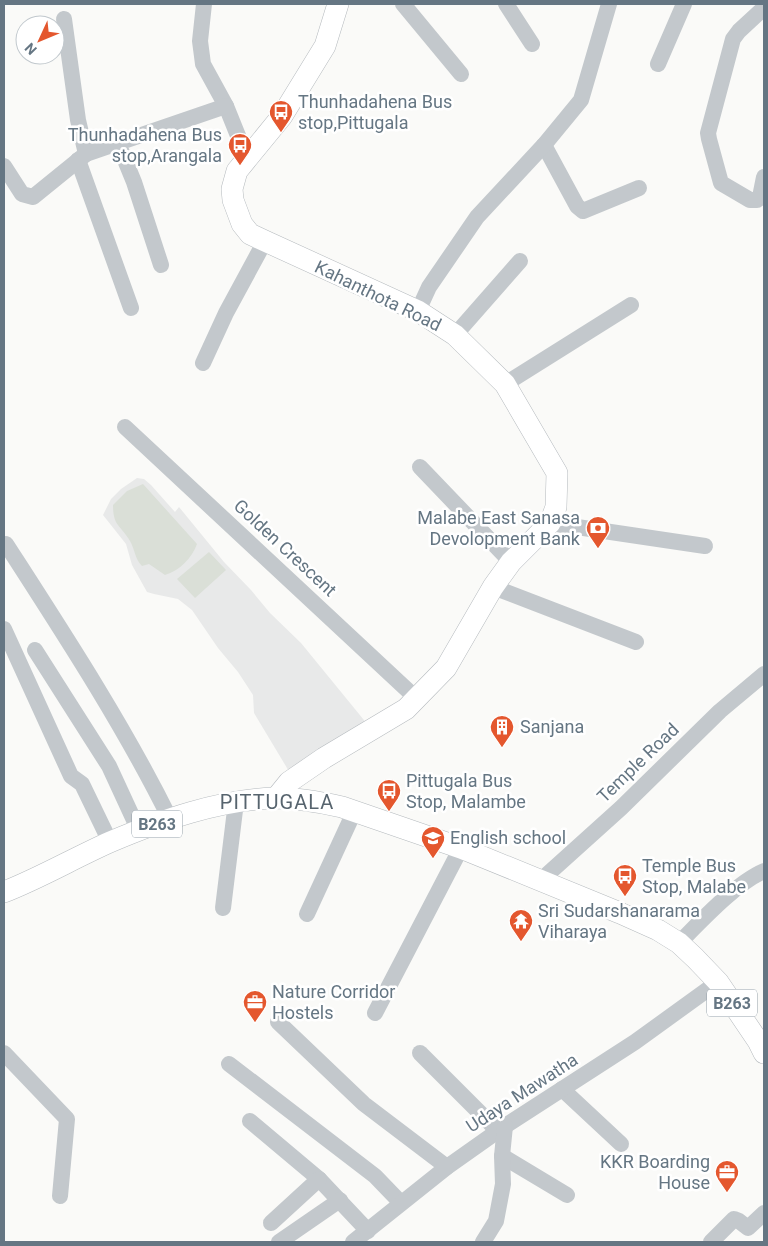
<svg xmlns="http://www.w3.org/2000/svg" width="768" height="1246" viewBox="0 0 768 1246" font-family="Roboto,sans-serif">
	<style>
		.built { fill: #e8e9e9 }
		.green { fill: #dadfd7 }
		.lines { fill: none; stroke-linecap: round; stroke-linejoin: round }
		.major-casing { stroke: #b5babe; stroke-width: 22 }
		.minor { stroke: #c3c8cc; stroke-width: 16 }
		.major { stroke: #fff; stroke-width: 21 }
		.labels { text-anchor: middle; stroke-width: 5; stroke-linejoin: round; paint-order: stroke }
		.shield { fill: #fff; stroke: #939fa8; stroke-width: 1 }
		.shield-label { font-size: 16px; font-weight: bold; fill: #657683 }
		.poi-label { font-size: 18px; fill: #657683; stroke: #fff; text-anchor: start }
		.street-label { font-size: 18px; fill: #657683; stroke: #fff }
		.quarter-label { font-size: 20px; letter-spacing: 1px; fill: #57646e; stroke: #fff }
	</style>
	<rect width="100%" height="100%" fill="#fafaf8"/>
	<!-- built -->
	<path class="built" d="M 137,478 L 144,479 L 151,485 L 175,512 L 179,507 L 224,562 L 251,590 L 270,613 L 301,643 L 368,725 L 290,773 L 254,713 L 253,695 L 238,672 L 218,648 L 192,610 L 178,599 L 154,594 L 147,592 L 132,565 L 126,544 L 103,515 L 111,499 L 121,489 Z"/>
	<!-- green -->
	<g class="green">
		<path d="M 143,484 L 197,544 C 192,558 179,571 165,575 L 149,564 L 142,566 C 135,559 135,550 130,541 C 121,525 113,527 113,505 L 127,491 Z"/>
		<path d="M 209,552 L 226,570 L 195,598 L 177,579 Z"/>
	</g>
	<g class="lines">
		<!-- major casing -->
		<g class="major-casing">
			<g id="major">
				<path d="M 276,798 L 289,782 L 324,758 L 406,709 L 446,668 L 493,587 L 511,562 L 550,523 L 556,507 L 557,473 L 505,384 L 455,335 L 418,311 L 265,241 L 250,234 L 242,224 L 233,200 L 232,189 L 237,171 L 282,116 L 325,46 L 338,4"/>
				<path d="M 4,892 C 40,878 74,858 110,842 C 162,820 218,800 274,798 C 296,798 320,802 342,807 L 461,848 L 620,913 L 658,930 L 679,943 L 695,958 L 718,982 L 758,1041 L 764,1053"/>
			</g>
		</g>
		<!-- minor -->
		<g class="minor">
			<path d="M 204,4 L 200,41 L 203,64 L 226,106 L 247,158"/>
			<path d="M 403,4 L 461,74"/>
			<path d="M 506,4 L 532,44"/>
			<path d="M 764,8 L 739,31 L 733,39 L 708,133 L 709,139 L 721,183 L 750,200 L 757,200 L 760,197 L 764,177"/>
			<path d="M 64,19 L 78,120 L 86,154"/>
			<path d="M 658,64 L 684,4"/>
			<path d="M 544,145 L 577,206 L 583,211 L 639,188"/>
			<path d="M 78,160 L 131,308"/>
			<path d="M 4,166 L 22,194 L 33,197 L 86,154 L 118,143"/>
			<path d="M 161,265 L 134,182 L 118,143 L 226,106"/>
			<path d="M 418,311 L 429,287 L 477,217 L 544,145 L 581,100 L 609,4"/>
			<path d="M 455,335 L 520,261"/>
			<path d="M 203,363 L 226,313 L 265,241"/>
			<path d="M 505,384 L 631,305"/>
			<path d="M 125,427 L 417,699"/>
			<path d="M 420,467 L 511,562"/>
			<path d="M 550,523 L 705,546"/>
			<path d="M 6,544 C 64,634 123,724 170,819"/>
			<path d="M 493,587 L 636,642"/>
			<path d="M 4,629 L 71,776 L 82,784 L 110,842"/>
			<path d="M 35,650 L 109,766 L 139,831"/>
			<path d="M 540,881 L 621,808 L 720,711 L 764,674"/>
			<path d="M 223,908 L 236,802"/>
			<path d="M 307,914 L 355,810"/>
			<path d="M 679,943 C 701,921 736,883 764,871"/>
			<path d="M 375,1013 L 461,848"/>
			<path d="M 278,1022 L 364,1104 L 447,1167"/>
			<path d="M 4,1053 L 67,1119 L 60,1196"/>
			<path d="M 420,1053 L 498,1131"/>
			<path d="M 229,1064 L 375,1176 L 401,1203"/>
			<path d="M 562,1089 L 621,1144"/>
			<path d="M 250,1121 L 319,1179 L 368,1231"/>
			<path d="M 502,1156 L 567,1195"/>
			<path d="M 271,1223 L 319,1179"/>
			<path d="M 279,1242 L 340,1200"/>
			<path d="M 353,1242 L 447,1167 L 505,1126 L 635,1042 L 718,982"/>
			<path d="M 483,1242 L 496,1221 L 503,1184 L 502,1156 L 505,1126"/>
			<path d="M 711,1242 L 734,1219 L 739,1221 L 748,1228 L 764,1213"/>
		</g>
		<!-- major -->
		<use href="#major" class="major"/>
	</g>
	<!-- icons -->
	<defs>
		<g id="bus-pin" transform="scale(1.25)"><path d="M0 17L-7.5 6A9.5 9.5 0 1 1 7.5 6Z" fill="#e4572e" stroke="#fff"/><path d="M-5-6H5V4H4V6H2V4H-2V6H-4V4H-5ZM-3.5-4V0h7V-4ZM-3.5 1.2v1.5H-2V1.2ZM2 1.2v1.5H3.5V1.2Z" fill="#fff"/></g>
		<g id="bank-pin" transform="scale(1.25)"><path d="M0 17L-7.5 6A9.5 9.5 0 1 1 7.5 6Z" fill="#e4572e" stroke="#fff"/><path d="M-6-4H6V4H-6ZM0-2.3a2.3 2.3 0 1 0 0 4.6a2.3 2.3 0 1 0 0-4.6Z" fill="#fff"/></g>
		<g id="building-pin" transform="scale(1.25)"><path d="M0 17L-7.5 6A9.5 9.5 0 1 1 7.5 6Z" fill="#e4572e" stroke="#fff"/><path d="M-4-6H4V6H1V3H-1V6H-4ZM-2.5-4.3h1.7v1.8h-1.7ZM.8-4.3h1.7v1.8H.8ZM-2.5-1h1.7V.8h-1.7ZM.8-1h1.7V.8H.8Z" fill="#fff"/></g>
		<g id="school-pin" transform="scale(1.25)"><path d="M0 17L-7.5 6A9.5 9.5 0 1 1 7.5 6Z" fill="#e4572e" stroke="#fff"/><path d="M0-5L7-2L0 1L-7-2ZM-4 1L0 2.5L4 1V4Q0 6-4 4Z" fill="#fff"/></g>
		<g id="temple-pin" transform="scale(1.25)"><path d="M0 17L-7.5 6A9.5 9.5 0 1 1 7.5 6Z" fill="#e4572e" stroke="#fff"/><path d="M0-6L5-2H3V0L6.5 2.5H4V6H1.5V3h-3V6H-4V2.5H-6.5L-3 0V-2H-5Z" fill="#fff"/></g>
		<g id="office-pin" transform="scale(1.25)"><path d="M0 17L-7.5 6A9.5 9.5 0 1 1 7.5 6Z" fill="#e4572e" stroke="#fff"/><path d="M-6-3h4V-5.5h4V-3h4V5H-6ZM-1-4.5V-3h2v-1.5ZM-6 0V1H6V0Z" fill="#fff"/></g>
	</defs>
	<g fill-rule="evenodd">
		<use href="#bus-pin" x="281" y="112"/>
		<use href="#bus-pin" x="240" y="145"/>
		<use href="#bank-pin" x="598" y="528"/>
		<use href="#building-pin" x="502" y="727"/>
		<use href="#bus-pin" x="389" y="791"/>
		<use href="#school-pin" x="433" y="838"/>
		<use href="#bus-pin" x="625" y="876"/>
		<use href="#temple-pin" x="521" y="921"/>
		<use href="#office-pin" x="255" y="1002"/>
		<use href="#office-pin" x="727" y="1172"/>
	</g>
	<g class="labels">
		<!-- shield labels -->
		<g class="shield">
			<rect x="132" y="810.5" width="50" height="27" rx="4"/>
			<rect x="707" y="989.5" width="50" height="27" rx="4"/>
		</g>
		<g class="shield-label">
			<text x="157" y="830">B263</text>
			<text x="732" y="1009">B263</text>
		</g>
		<!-- poi labels -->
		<g class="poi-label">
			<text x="298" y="108">Thunhadahena Bus<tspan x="298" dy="21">stop,Pittugala</tspan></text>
			<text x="222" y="141" text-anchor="end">Thunhadahena Bus<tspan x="222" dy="21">stop,Arangala</tspan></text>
			<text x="580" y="524" text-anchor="end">Malabe East Sanasa<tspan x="580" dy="21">Devolopment Bank</tspan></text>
			<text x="520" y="733">Sanjana</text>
			<text x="406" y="787">Pittugala Bus<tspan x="406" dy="21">Stop, Malambe</tspan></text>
			<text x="450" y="844">English school</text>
			<text x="642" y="872">Temple Bus<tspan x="642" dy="21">Stop, Malabe</tspan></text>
			<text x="538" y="917">Sri Sudarshanarama<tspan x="538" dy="21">Viharaya</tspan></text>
			<text x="272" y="998">Nature Corridor<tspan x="272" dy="21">Hostels</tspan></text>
			<text x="710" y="1168" text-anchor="end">KKR Boarding<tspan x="710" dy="21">House</tspan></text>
		</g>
		<!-- street labels -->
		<g class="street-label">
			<text transform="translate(378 296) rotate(26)" y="6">Kahanthota Road</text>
			<text transform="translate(285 548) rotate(43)" y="6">Golden Crescent</text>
			<text transform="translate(638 763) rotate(-44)" y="6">Temple Road</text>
			<text transform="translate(522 1093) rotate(-33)" y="6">Udaya Mawatha</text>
		</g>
		<!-- quarter labels -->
		<g class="quarter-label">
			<text x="277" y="809">PITTUGALA</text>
		</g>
	</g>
	<!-- border -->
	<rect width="768" height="1246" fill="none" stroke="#657683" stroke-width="10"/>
	<!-- north arrow -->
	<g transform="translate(40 40) rotate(226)"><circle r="24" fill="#ffffff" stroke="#c1c8cd"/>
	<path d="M0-4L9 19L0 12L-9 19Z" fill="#e4572e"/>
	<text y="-8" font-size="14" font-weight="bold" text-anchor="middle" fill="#657683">N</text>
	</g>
</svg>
